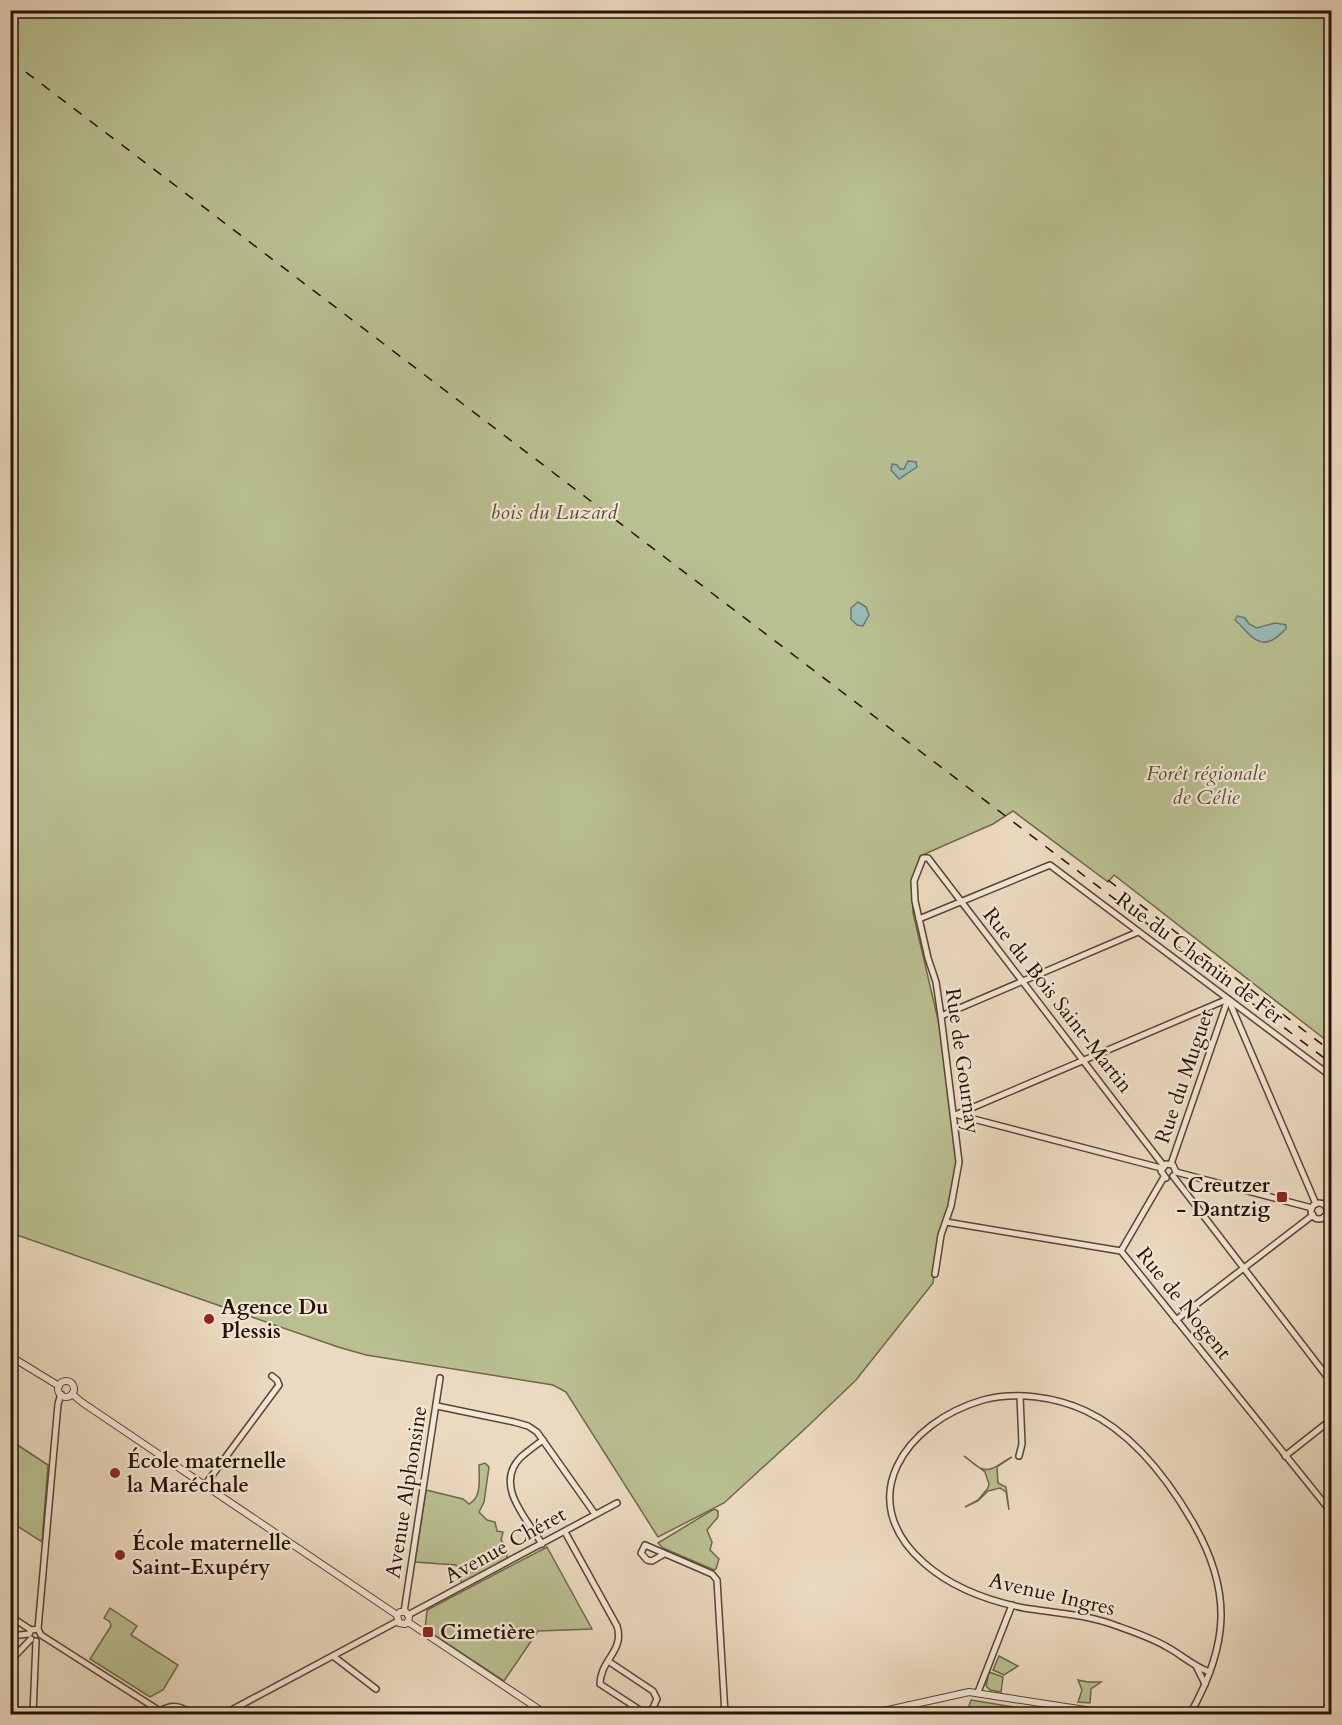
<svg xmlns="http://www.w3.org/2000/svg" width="1342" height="1725" viewBox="0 0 1342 1725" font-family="Cardo,serif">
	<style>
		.green { fill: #b9bf91; stroke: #6e684a; stroke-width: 1.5 }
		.water { fill: #99bab6; stroke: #6a776f; stroke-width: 1.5 }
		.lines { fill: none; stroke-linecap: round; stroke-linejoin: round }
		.minor-casing { stroke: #564433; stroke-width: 8 }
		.tertiary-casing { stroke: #564433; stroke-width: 8 }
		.minor { stroke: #f3e7d6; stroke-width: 5 }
		.tertiary { stroke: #f3e7d6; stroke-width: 6 }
		.rail { stroke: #241204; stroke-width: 1.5; stroke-dasharray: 10 10; stroke-linecap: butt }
		.poi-dot { fill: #8f2418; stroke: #f3e7d6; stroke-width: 2 }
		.labels { text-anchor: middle; stroke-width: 4.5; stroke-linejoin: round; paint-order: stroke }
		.park-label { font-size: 21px; font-style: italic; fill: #584f35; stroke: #f3e7d6 }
		.street-label { font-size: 21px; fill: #241204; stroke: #f3e7d6 }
		.poi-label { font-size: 21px; font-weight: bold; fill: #241204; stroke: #f3e7d6; text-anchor: start }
	</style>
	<rect width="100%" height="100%" fill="#ecdac0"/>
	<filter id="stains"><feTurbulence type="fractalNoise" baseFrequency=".00333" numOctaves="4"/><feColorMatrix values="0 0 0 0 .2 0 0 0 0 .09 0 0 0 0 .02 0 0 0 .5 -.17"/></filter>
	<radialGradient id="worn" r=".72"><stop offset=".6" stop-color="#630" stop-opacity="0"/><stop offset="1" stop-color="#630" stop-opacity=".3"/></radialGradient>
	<!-- green -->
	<g class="green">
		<path d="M 11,11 L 1331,11 L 1331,1044 L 1114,875 L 1108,882 L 1013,811 L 993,824 L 920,856 L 912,883 L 913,913 L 942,1037 L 957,1163 L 949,1209 L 939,1233 L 933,1283 L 856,1380 L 808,1426 L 724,1503 L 658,1537 L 566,1392 L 553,1385 L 366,1355 L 338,1347 L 11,1233 Z"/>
		<path d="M 10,1440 L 48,1465 L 42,1542 L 11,1522 Z"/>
		<path d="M 964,1456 C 969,1459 974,1465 980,1468 C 992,1474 1002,1461 1012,1457 L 997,1467 L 998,1483 L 1006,1487 L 1009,1510 L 1006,1492 L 1000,1488 L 988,1491 L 978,1501 L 965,1507 L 978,1500 L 988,1488 L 989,1484 L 985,1472 Z"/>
		<path d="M 485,1463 L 489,1467 L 484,1502 L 479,1512 L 487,1520 L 495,1522 L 497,1531 L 503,1532 L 501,1540 L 507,1548 L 507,1560 L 462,1584 L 456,1565 L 415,1562 L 426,1490 L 463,1499 L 469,1504 C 482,1498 479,1478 479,1465 Z"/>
		<path d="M 714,1509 L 718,1511 L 718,1517 L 707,1530 L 712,1542 L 710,1550 L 719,1559 L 716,1569 L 714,1570 L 663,1548 L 658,1543 Z"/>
		<path d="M 547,1547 L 592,1629 L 538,1631 L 504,1681 L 425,1629 L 427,1610 Z"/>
		<path d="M 110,1608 L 137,1626 L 131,1635 L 178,1665 L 163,1690 L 150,1697 L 90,1659 L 111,1626 L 110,1622 L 104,1618 Z"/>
		<path d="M 999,1656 L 1018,1666 L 1004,1675 L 993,1670 Z"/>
		<path d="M 989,1672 L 1003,1677 L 1001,1692 L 990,1690 L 986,1686 Z"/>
		<path d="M 1078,1680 L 1088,1682 L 1101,1682 L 1091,1689 L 1090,1703 L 1078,1702 L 1082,1690 Z"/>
		<path d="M 971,1700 L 1055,1714 L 966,1714 Z"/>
	</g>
	<!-- water -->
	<g class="water">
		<path d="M 908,461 L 916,462 L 917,467 L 899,479 L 891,470 L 892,464 L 897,465 L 900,469 L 904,469 Z"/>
		<path d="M 858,602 L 866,607 L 869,615 L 863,626 L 857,625 L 851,619 L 851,608 Z"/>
		<path d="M 1237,616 L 1245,618 L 1249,624 L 1257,628 L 1275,623 L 1286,625 L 1286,629 C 1281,633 1276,639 1270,641 C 1255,647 1245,628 1235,620 Z"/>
	</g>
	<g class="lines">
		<!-- minor casing -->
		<g class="minor-casing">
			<g id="minor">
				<path d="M 919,919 L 1050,865 L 1332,1077"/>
				<path d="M 1229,1001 L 1316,1204"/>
				<path d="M 941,1016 L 1138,932"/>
				<path d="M 955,1115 L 1228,999"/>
				<path d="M 958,1115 L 1161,1168"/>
				<path d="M 1171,1164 L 1228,999"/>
				<path d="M 1176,1172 L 1312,1208"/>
				<path d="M 1173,1176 L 1332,1383"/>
				<path d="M 1166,1178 L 1161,1171 L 1166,1164 L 1173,1165 L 1176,1172"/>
				<circle cx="1319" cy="1211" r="8"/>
				<path d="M 1324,1204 L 1332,1196"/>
				<path d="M 1324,1217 L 1332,1228"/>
				<path d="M 946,1222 L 1121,1251 L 1332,1513"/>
				<path d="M 1121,1251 L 1164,1177"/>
				<path d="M 935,1274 L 941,1235 L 951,1206 L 959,1162 L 941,1016 L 936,982 L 928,958 L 915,901 L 914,881 L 923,858 L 928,858 L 1163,1165"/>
				<path d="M 1176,1320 L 1313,1215"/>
				<path d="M 437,1406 L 514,1422 L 528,1426 L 537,1432 L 595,1514"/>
				<path d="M 1019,1456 L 1022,1444 L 1020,1396"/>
				<path d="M 1285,1456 L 1332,1419"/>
				<path d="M 205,1485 L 279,1385 L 277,1380 L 272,1376"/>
				<path d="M 565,1532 L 617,1626 C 625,1651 600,1660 600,1684 L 646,1714"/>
				<path d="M 542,1544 C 527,1519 493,1485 521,1457 C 528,1451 536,1445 543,1440"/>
				<path d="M 664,1554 L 652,1561 L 647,1560 L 641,1553 L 645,1545 L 712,1574 L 717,1580 L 725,1714"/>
				<path d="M 404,1612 L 440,1378"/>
				<path d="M 408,1615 L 617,1503"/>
				<path d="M 10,1616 L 31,1630"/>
				<path d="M 38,1629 L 58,1404 L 61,1394"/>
				<path d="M 29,1634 L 31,1630 L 38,1629 L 41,1635 L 160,1711"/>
				<path d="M 10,1636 L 29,1634"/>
				<path d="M 333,1656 L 376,1689"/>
				<path d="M 10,1661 L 31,1639"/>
				<path d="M 608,1661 L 653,1691 L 657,1699 L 650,1714"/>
				<path d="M 1197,1668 L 1205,1684"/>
				<path d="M 978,1692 L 1012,1605"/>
				<path d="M 909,1705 L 912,1714"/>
				<path d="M 33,1714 L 36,1641"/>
				<path d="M 159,1714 L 160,1711 C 174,1703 181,1707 194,1714"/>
				<path d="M 224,1714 L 398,1621"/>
				<path d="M 1190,1714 C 1229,1645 1233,1591 1192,1521 C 1167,1478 1133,1433 1086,1411 C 1056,1397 1016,1391 983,1400 C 906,1422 851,1499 924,1563 C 951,1587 989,1601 1024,1608 C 1055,1613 1086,1614 1117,1626 C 1134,1632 1152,1638 1167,1647 C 1182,1655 1194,1667 1210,1672"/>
			</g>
		</g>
		<!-- tertiary casing -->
		<g class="tertiary-casing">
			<g id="tertiary">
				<path d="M 10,1356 L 59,1386"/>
				<circle cx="66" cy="1389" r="8"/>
				<path d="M 72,1394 L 83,1403 L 397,1615"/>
				<path d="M 397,1615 L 400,1612 L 406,1612 L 409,1617 L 408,1622"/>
				<path d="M 397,1615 L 399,1623 L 405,1624 L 408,1622"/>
				<path d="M 408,1622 L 546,1714"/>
				<path d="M 870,1714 L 969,1692 L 1111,1714"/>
			</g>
		</g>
		<!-- minor -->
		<use href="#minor" class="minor"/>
		<!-- tertiary -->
		<use href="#tertiary" class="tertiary"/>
		<!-- rail -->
		<g class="rail">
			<path d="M 10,60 L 1332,1064"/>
			<path d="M 1108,880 L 1332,1052"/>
		</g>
	</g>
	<!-- markers -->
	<g class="poi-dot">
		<rect x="1276" y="1191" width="12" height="12" rx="3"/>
		<circle cx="209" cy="1319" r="6"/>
		<circle cx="115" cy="1473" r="6"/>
		<circle cx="120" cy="1555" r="6"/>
		<rect x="422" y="1626" width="12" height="12" rx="3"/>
	</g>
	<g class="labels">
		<!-- park labels -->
		<g class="park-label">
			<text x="554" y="519">bois du Luzard</text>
			<text x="1206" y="780">Forêt régionale<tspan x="1206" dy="24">de Célie</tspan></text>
		</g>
		<!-- street labels -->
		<g class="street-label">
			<text transform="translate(1200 958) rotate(37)" y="7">Rue du Chemin de Fer</text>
			<text transform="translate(1058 1000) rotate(52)" y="7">Rue du Bois Saint-Martin</text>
			<text transform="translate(963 1061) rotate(82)" y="7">Rue de Gournay</text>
			<text transform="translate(1184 1076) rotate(-71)" y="7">Rue du Muguet</text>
			<text transform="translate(1184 1303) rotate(51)" y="7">Rue de Nogent</text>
			<text transform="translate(406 1492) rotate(-81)" y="7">Avenue Alphonsine</text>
			<text transform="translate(505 1545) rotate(-29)" y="7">Avenue Chéret</text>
			<text transform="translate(1052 1594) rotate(13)" y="7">Avenue Ingres</text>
		</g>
		<!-- poi labels -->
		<g class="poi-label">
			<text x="1270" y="1192" text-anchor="end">Creutzer<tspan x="1270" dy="24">- Dantzig</tspan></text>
			<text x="221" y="1314">Agence Du<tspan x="221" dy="24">Plessis</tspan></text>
			<text x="127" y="1468">École maternelle<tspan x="127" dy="24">la Maréchale</tspan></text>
			<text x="132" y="1550">École maternelle<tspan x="132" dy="24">Saint-Exupéry</tspan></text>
			<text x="440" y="1639">Cimetière</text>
		</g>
	</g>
	<!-- margin -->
	<rect width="1342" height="1725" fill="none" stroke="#ecdac0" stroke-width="36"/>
	<rect x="12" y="12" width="1318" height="1701" fill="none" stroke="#241204" stroke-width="3"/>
	<rect x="18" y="18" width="1306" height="1689" fill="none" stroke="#241204" stroke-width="1.5"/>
	<rect width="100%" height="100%" filter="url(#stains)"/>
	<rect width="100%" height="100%" fill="url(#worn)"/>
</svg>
